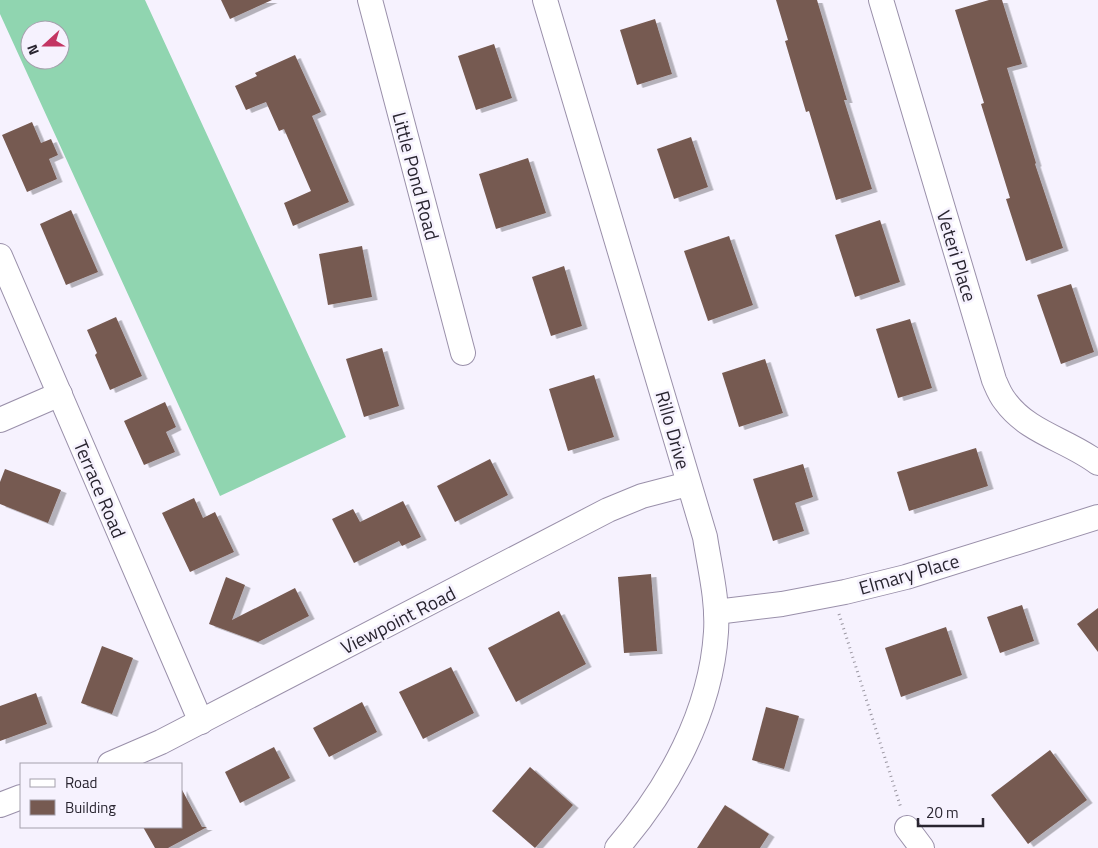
<svg xmlns="http://www.w3.org/2000/svg" width="1098" height="848" viewBox="0 0 1098 848" font-family="'Titillium Web',sans-serif">
	<style>
		.forest { fill: #90d5b0; fill-rule: evenodd }
		.building { fill: #765a51; filter: url(#shadow) }
		.lines { fill: none; stroke-linecap: round; stroke-linejoin: round }
		.minor-casing { stroke: #9a90aa; stroke-width: 26 }
		.path { stroke: #9a96a1; stroke-width: 3; stroke-dasharray: 1 4; stroke-linecap: butt }
		.minor { stroke: #fff; stroke-width: 24 }
		.labels { text-anchor: middle; stroke-width: 5; stroke-linejoin: round; paint-order: stroke }
		.street-label { font-size: 19px; fill: #292530; stroke: #f6f2fe }
	</style>
	<defs>
		<filter id="shadow"><feDropShadow dx="5.5" dy="3" stdDeviation="0" flood-color="#0004"/></filter>
	</defs>
	<rect width="100%" height="100%" fill="#f6f2fe"/>
	<!-- forest -->
	<path class="forest" d="M 0,0 L 145,0 L 346,437 L 220,496 L 0,14 ZM 30,30 L 60,30 L 60,60 L 30,60 Z"/>
	<!-- building -->
	<g class="building">
		<path d="M 221,0 L 272,0 L 230,19 Z"/>
		<path d="M 776,0 L 817,0 L 847,100 L 844,100 L 872,189 L 836,200 L 809,111 L 806,112 L 785,41 L 788,40 Z"/>
		<path d="M 989,0 L 1002,0 L 1022,64 L 1007,68 L 1036,163 L 1035,164 L 1063,248 L 1026,261 L 1006,199 L 1010,198 L 981,104 L 984,103 L 955,10 Z"/>
		<path d="M 655,19 L 672,74 L 637,85 L 620,30 Z"/>
		<path d="M 494,44 L 512,98 L 476,110 L 458,56 Z"/>
		<path d="M 295,55 L 321,112 L 312,116 L 349,202 L 293,226 L 284,203 L 311,191 L 284,129 L 279,131 L 266,102 L 246,110 L 235,86 L 257,76 L 255,73 Z"/>
		<path d="M 32,122 L 41,143 L 51,139 L 58,155 L 49,159 L 57,179 L 27,192 L 2,135 Z"/>
		<path d="M 691,137 L 708,187 L 674,199 L 657,149 Z"/>
		<path d="M 528,158 L 546,213 L 496,229 L 479,174 Z"/>
		<path d="M 71,210 L 98,272 L 66,285 L 40,224 Z"/>
		<path d="M 880,220 L 900,282 L 855,297 L 835,235 Z"/>
		<path d="M 729,236 L 753,305 L 708,321 L 684,251 Z"/>
		<path d="M 362,246 L 372,297 L 328,305 L 319,254 Z"/>
		<path d="M 564,266 L 582,326 L 551,336 L 532,277 Z"/>
		<path d="M 1071,284 L 1094,352 L 1061,364 L 1037,295 Z"/>
		<path d="M 116,317 L 142,376 L 110,390 L 95,355 L 97,353 L 87,330 Z"/>
		<path d="M 910,319 L 932,388 L 898,398 L 876,329 Z"/>
		<path d="M 382,348 L 399,406 L 364,417 L 346,359 Z"/>
		<path d="M 765,359 L 783,413 L 739,427 L 722,373 Z"/>
		<path d="M 594,375 L 614,437 L 568,451 L 549,389 Z"/>
		<path d="M 165,402 L 176,427 L 166,432 L 175,452 L 144,465 L 124,421 Z"/>
		<path d="M 976,448 L 988,486 L 909,511 L 897,472 Z"/>
		<path d="M 490,459 L 508,495 L 455,522 L 437,486 Z"/>
		<path d="M 803,464 L 813,497 L 795,503 L 804,531 L 773,541 L 753,479 Z"/>
		<path d="M 5,469 L 61,490 L 48,523 L 0,504 L 0,482 Z"/>
		<path d="M 194,498 L 203,518 L 215,512 L 234,552 L 190,572 L 162,513 Z"/>
		<path d="M 403,501 L 421,537 L 402,546 L 399,541 L 354,563 L 332,519 L 353,509 L 360,522 Z"/>
		<path d="M 651,574 L 657,651 L 624,653 L 618,577 Z"/>
		<path d="M 226,577 L 245,585 L 232,620 L 295,588 L 309,616 L 258,642 L 209,624 Z"/>
		<path d="M 1022,605 L 1034,641 L 1000,653 L 987,617 Z"/>
		<path d="M 1098,608 L 1098,652 L 1077,624 Z"/>
		<path d="M 559,611 L 586,664 L 516,702 L 488,648 Z"/>
		<path d="M 946,627 L 962,675 L 901,697 L 885,648 Z"/>
		<path d="M 102,646 L 133,658 L 112,714 L 81,703 Z"/>
		<path d="M 451,667 L 474,713 L 423,739 L 399,692 Z"/>
		<path d="M 36,693 L 47,724 L 0,741 L 0,706 Z"/>
		<path d="M 362,702 L 377,732 L 329,757 L 313,728 Z"/>
		<path d="M 766,707 L 799,716 L 784,769 L 752,760 Z"/>
		<path d="M 274,747 L 290,778 L 240,803 L 225,772 Z"/>
		<path d="M 1050,750 L 1087,800 L 1028,844 L 991,795 Z"/>
		<path d="M 530,767 L 573,805 L 535,848 L 492,811 Z"/>
		<path d="M 181,788 L 202,827 L 207,827 L 168,848 L 155,848 L 143,827 L 181,827 Z"/>
		<path d="M 725,805 L 769,834 L 760,848 L 697,848 Z"/>
	</g>
	<g class="lines">
		<!-- minor casing -->
		<g class="minor-casing">
			<g id="minor">
				<path d="M 370,0 L 463,353"/>
				<path d="M 545,0 L 705,537 C 710,569 718,600 716,632 C 711,712 669,788 617,848"/>
				<path d="M 881,0 L 994,380 C 997,387 1000,395 1005,401 C 1028,433 1068,440 1098,463"/>
				<path d="M 0,256 L 201,722"/>
				<path d="M 0,420 L 60,394"/>
				<path d="M 716,612 L 782,604 L 845,592 L 906,577 L 1098,517"/>
				<path d="M 110,764 L 161,742 L 608,510 L 642,496 L 688,484"/>
				<path d="M 0,805 L 21,797"/>
				<path d="M 907,828 L 922,848"/>
			</g>
		</g>
		<!-- path -->
		<path class="path" d="M 839,614 L 901,808"/>
		<!-- minor -->
		<use href="#minor" class="minor"/>
	</g>
	<g class="labels">
		<!-- street labels -->
		<g class="street-label">
			<text transform="translate(416 176) rotate(75)" y="7">Little Pond Road</text>
			<text transform="translate(957 256) rotate(73)" y="7">Veteri Place</text>
			<text transform="translate(673 430) rotate(74)" y="7">Rillo Drive</text>
			<text transform="translate(100 489) rotate(67)" y="7">Terrace Road</text>
			<text transform="translate(909 574) rotate(-16)" y="7">Elmary Place</text>
			<text transform="translate(398 620) rotate(-27)" y="7">Viewpoint Road</text>
		</g>
	</g>
	<!-- legend -->
	<rect x="20" y="763" width="162" height="65" fill="#f6f2fe" stroke="#a4a0ac"/>
	<rect x="30" y="779" width="25" height="8" fill="#ffffff" stroke="#a4a0ac"/>
	<text x="65" y="788" font-size="15" fill="#292530">Road</text>
	<rect x="30" y="800" width="25" height="15" fill="#765a51" stroke="#a4a0ac"/>
	<text x="65" y="813" font-size="15" fill="#292530">Building</text>
	<!-- north arrow -->
	<g transform="translate(45 45) rotate(249)"><circle r="24" fill="#f6f2fe" stroke="#a4a0ac"/>
	<path d="M0-4L9 19L0 12L-9 19Z" fill="#c33563"/>
	<text y="-8" font-size="14" font-weight="bold" text-anchor="middle" fill="#292530">N</text>
	</g>
	<!-- scale -->
	<path d="M918 818v8h65v-8" fill="none" stroke="#292530" stroke-width="2.5"/>
	<text x="926" y="818" font-size="15" fill="#292530" stroke="#f6f2fe" stroke-width="4" paint-order="stroke">20 m</text>
</svg>
